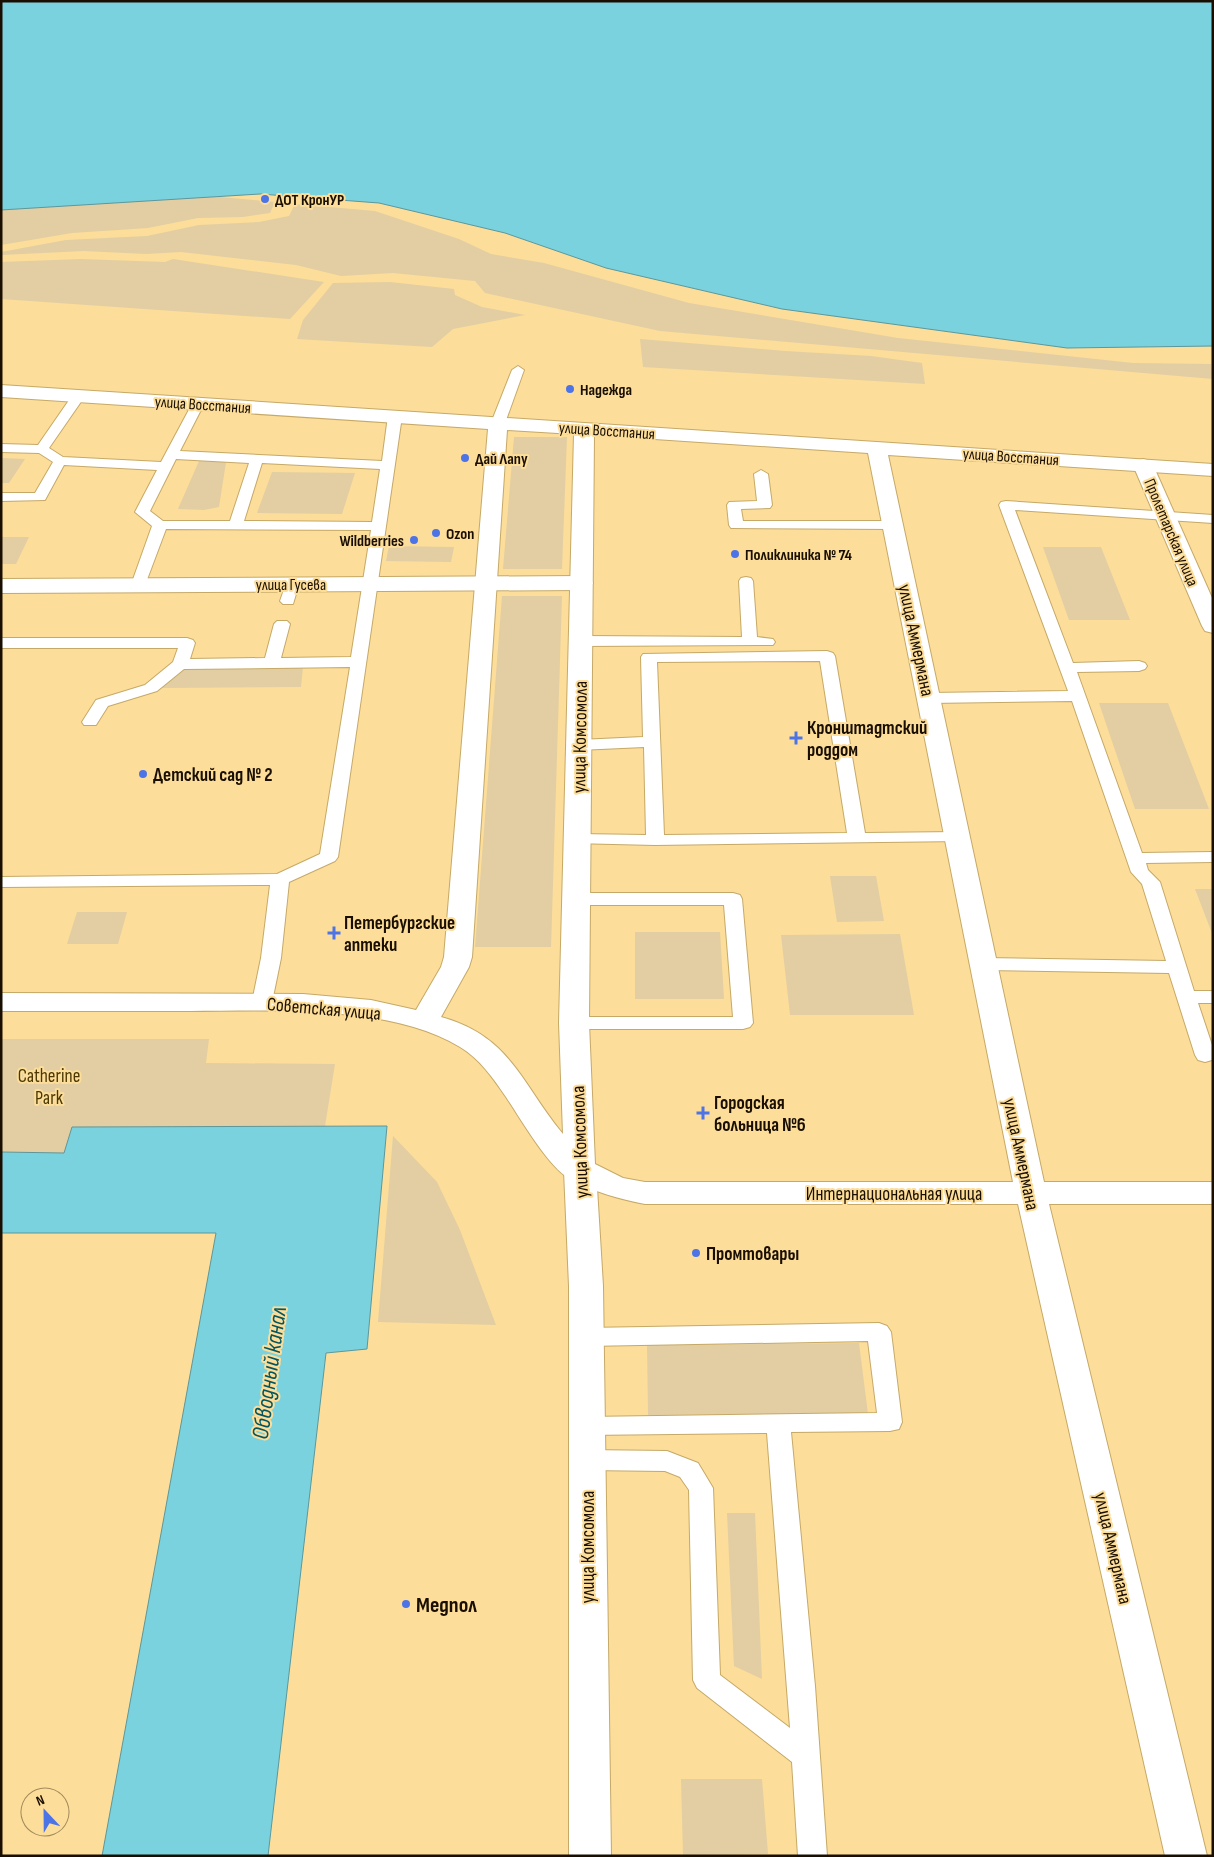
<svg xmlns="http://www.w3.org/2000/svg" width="1214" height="1857" viewBox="0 0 1214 1857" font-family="'Sofia Sans Condensed',sans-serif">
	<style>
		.green { fill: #e2cea2 }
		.water { fill: #7ad2de; stroke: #5d979b }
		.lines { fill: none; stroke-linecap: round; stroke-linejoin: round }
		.service-casing { stroke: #c6a967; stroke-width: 2 }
		.minor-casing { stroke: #c6a967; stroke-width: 2 }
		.tertiary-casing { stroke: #c6a967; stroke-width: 2 }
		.service { fill: #fff; fill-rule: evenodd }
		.minor { fill: #fff; fill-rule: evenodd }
		.tertiary { fill: #fff; fill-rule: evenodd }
		.poi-dot { fill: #4c74e7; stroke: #fcdd9a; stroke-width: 2 }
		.labels { text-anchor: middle; stroke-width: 4; stroke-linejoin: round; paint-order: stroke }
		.far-poi-label { font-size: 16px; font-weight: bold; fill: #190e00; stroke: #fcdd9a; text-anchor: start }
		.far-street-label { font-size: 16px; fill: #190e00; stroke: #fcdd9a }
		.street-label { font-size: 19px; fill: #190e00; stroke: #fcdd9a }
		.poi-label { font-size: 19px; font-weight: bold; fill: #190e00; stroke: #fcdd9a; text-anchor: start }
		.park-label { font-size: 19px; fill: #4b3803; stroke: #fcdd9a }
		.near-poi-label { font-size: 22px; font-weight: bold; fill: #190e00; stroke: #fcdd9a; text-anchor: start }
		.near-water-label { font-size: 24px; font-style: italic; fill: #04565f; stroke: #fcdd9a }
	</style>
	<rect width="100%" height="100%" fill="#fcdd9a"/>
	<!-- green -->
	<g class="green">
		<path d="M 187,194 L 275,202 L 270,213 L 243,217 L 198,218 L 148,228 L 72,233 L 1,245 L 1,206 Z"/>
		<path d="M 295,204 L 375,211 L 459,239 L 491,254 L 544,263 L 689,303 L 898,338 L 1133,363 L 1211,364 L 1213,379 L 660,331 L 485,293 L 475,281 L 393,273 L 341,276 L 296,265 L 181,252 L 146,254 L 84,251 L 1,255 L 1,252 L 66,240 L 147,236 L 199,225 L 259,222 L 289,216 Z"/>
		<path d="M 81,259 L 165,262 L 173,259 L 324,282 L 290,319 L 1,299 L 1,262 Z"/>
		<path d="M 390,282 L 454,289 L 455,295 L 482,307 L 525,315 L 453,329 L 432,347 L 297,339 L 303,320 L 333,283 Z"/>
		<path d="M 640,339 L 785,351 L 871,356 L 922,363 L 925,384 L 643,367 Z"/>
		<path d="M 514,437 L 567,437 L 562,569 L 503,569 Z"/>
		<path d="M 1,458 L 25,459 L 9,483 L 1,483 Z"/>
		<path d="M 199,461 L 226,462 L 219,507 L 204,510 L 178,509 Z"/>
		<path d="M 272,472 L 355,473 L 342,514 L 257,513 Z"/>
		<path d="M 1,537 L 29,537 L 16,564 L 1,564 Z"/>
		<path d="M 389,546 L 454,547 L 451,562 L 386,561 Z"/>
		<path d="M 1043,547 L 1101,547 L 1130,620 L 1069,620 Z"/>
		<path d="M 502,596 L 562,596 L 551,947 L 475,947 Z"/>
		<path d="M 303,667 L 301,687 L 161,688 L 185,669 Z"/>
		<path d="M 1099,703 L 1168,703 L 1209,809 L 1135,809 Z"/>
		<path d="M 830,876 L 876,876 L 884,921 L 837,922 Z"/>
		<path d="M 1195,889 L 1213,889 L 1213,936 Z"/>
		<path d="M 77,912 L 127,912 L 118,944 L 67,944 Z"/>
		<path d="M 635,932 L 720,932 L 724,999 L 635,999 Z"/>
		<path d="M 900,934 L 914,1015 L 790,1015 L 781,935 Z"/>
		<path d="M 1,1039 L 209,1039 L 206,1063 L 335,1064 L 325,1126 L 73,1127 L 64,1153 L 1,1152 Z"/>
		<path d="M 393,1136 L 437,1182 L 460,1230 L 496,1325 L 378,1322 Z"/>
		<path d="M 859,1343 L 868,1414 L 648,1415 L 647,1345 Z"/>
		<path d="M 727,1513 L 755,1513 L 762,1679 L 734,1666 Z"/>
		<path d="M 681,1779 L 762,1779 L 768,1854 L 683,1855 Z"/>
	</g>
	<!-- water -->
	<g class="water">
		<path d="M 1,1 L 1213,1 L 1213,346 L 1067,348 L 782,309 L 606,268 L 505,233 L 379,203 L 260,194 L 1,210 Z"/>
		<path d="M 387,1126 L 367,1349 L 326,1353 L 268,1856 L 102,1856 L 216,1233 L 1,1233 L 1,1152 L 64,1153 L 72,1127 Z"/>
	</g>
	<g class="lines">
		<!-- service casing -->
		<g class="service-casing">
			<g id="service">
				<path d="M 518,366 L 524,370 L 505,423 L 498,427 L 493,426 L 491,423 L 512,370 Z"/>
				<path d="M 79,392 L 85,396 L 49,448 L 63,457 L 161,462 L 192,404 L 198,400 L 204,404 L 180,451 L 382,461 L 388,416 L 395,412 L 402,416 L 338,857 L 335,861 L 289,882 L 281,958 L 272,1002 L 269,1006 L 262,1008 L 255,1006 L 252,1002 L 261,958 L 270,885 L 1,887 L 1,877 L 277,874 L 320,854 L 350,667 L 184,669 L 157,691 L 108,706 L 96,725 L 84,725 L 82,722 L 96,700 L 145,685 L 173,662 L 178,648 L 1,648 L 1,638 L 187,638 L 193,640 L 195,643 L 190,659 L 265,658 L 274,624 L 277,621 L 287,621 L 290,624 L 281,658 L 351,657 L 371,530 L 166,529 L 145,585 L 143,588 L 133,588 L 131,585 L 152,526 L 135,512 L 157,470 L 64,465 L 45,500 L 1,501 L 1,493 L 35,493 L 53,462 L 39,453 L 1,452 L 1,444 L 38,445 L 74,393 ZM 176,459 L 249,463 L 230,521 L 163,521 L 150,511 ZM 262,463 L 380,469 L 372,522 L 244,521 Z"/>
				<path d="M 761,470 L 768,474 L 772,505 L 770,508 L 741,509 L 743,521 L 893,521 L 898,522 L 900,525 L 898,528 L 893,529 L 731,528 L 729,525 L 727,505 L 729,502 L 757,501 L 754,474 Z"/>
				<path d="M 1006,501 L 1213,515 L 1213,523 L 1015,510 L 1073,663 L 1139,661 L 1145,663 L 1147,666 L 1145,669 L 1139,671 L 1077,672 L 1142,853 L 1213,852 L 1213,862 L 1146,863 L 1148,870 L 1160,882 L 1194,991 L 1213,991 L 1213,1003 L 1198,1003 L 1213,1048 L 1212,1060 L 1205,1062 L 1198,1060 L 1195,1055 L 1169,973 L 983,970 L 976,968 L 973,964 L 976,960 L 983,958 L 1166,961 L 1142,884 L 1131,872 L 1072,701 L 929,703 L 923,701 L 921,698 L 923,695 L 929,693 L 1068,691 L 999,505 L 1001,502 Z"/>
				<path d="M 746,577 L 751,578 L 753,581 L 757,637 L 773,639 L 775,642 L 773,645 L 581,646 L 575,644 L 573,641 L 575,638 L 581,636 L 742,637 L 739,581 L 741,578 Z"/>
				<path d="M 292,580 L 297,581 L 299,584 L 293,604 L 283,604 L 280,601 L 287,581 Z"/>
				<path d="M 827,651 L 833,653 L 835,656 L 865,833 L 957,832 L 963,833 L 966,837 L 963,841 L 655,845 L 571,843 L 568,839 L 571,835 L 577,834 L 646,835 L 644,747 L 579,750 L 573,749 L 571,745 L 573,741 L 579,740 L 643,737 L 641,657 L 643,654 ZM 820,661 L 847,833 L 664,835 L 657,662 Z"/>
				<path d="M 576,893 L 733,893 L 740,895 L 742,899 L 753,1023 L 750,1027 L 743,1029 L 574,1029 L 567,1027 L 564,1023 L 567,1019 L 574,1017 L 733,1017 L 724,905 L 576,905 L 569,903 L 567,899 L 569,895 Z"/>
				<path d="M 879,1323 L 887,1326 L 891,1332 L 902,1422 L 899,1429 L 890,1431 L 791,1432 L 815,1686 L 827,1856 L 798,1856 L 792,1762 L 697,1688 L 693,1680 L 689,1490 L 680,1477 L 665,1471 L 586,1470 L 577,1467 L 574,1460 L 577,1453 L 586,1450 L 667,1451 L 698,1463 L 713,1488 L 720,1675 L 790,1728 L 767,1433 L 586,1435 L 577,1433 L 574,1426 L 577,1419 L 586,1417 L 877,1413 L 868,1341 L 586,1346 L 578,1343 L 574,1337 L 578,1331 L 586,1328 Z"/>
			</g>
		</g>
		<!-- minor casing -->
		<g class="minor-casing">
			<g id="minor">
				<path d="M 1143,459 L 1150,461 L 1153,465 L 1213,600 L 1213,633 L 1205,631 L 1202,626 L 1133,465 L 1136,461 Z"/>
				<path d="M 582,576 L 590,578 L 593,583 L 590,588 L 582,590 L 1,593 L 1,579 Z"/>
				<path d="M 580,1160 L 591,1163 L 596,1171 L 603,1286 L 611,1856 L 569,1856 L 569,1286 L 564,1171 L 569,1163 Z"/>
			</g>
		</g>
		<!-- tertiary casing -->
		<g class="tertiary-casing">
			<path id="tertiary" d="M 1,385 L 1213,464 L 1213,476 L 888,455 L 1044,1182 L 1213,1182 L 1213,1204 L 1049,1204 L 1207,1856 L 1165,1856 L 1018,1204 L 645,1204 C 619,1199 594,1192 570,1179 C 548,1167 521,1119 506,1097 C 493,1078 480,1059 460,1047 C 390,1004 270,1011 190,1011 C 127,1011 64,1011 1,1011 L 1,993 L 303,994 L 371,1000 L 416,1010 L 441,967 L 444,957 L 488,429 L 1,397 ZM 507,430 L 574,434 L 559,1023 L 563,1134 C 522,1085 511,1036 441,1017 L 469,967 L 472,957 ZM 594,435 L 868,453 L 1013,1182 L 645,1182 L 623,1178 L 595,1164 L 589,1023 Z"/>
		</g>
		<!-- service -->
		<use href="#service" class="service"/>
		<!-- minor -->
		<use href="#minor" class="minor"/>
		<!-- tertiary -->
		<use href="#tertiary" class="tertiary"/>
	</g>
	<!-- markers -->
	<g class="poi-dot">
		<circle cx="265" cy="199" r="5"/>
		<circle cx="570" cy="389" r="5"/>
		<circle cx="465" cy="458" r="5"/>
		<circle cx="436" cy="533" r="5"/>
		<circle cx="414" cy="540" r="5"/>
		<circle cx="735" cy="554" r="5"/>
		<path d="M793.5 730.5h5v5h5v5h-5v5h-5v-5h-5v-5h5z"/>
		<circle cx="143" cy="774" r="5"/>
		<path d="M331.5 925.5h5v5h5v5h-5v5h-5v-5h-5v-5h5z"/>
		<path d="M700.5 1105.5h5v5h5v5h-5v5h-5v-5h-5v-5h5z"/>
		<circle cx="696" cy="1253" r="5"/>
		<circle cx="406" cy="1604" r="5"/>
	</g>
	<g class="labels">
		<!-- far-poi labels -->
		<g class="far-poi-label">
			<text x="275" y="205">ДОТ КронУР</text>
			<text x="580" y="395">Надежда</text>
			<text x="475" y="464">Дай Лапу</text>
			<text x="446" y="539">Ozon</text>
			<text x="404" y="546" text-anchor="end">Wildberries</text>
			<text x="745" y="560">Поликлиника № 74</text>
		</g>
		<!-- far-street labels -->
		<g class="far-street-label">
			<text transform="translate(203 404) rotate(4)" y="6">улица Восстания</text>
			<text transform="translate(607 430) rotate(4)" y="6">улица Восстания</text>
			<text transform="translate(1011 456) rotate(4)" y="6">улица Восстания</text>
			<text transform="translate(1172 532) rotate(67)" y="6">Пролетарская улица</text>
			<text x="291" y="590">улица Гусева</text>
		</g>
		<!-- street labels -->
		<g class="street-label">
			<text transform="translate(917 640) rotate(78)" y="7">улица Аммермана</text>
			<text transform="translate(579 737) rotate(-89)" y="7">улица Комсомола</text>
			<text transform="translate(324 1008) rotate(5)" y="7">Советская улица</text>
			<text transform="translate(579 1142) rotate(-92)" y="7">улица Комсомола</text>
			<text transform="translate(1022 1154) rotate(78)" y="7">улица Аммермана</text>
			<text x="894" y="1200">Интернациональная улица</text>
			<text transform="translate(587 1547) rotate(-90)" y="7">улица Комсомола</text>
			<text transform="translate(1114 1548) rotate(77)" y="7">улица Аммермана</text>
		</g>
		<!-- poi labels -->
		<g class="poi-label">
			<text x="807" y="734">Кронштадтский<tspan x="807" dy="22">роддом</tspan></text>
			<text x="153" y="781">Детский сад № 2</text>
			<text x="344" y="929">Петербургские<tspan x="344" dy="22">аптеки</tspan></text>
			<text x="714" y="1109">Городская<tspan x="714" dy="22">больница №6</tspan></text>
			<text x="706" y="1260">Промтовары</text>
		</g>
		<!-- park labels -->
		<g class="park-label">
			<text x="49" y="1082">Catherine<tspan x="49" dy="22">Park</tspan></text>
		</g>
		<!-- near-poi labels -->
		<g class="near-poi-label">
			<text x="416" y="1612">Медпол</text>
		</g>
		<!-- near-water labels -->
		<g class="near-water-label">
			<text transform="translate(269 1373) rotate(-82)" y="8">Обводный канал</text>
		</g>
	</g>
	<!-- border -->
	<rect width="1214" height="1857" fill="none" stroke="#190e00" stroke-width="5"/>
	<!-- north arrow -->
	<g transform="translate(45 1812) rotate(338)"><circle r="24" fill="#fcdd9a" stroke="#a18a5c"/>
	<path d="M0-4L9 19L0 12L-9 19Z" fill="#4c74e7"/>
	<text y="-8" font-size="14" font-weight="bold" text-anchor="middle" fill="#190e00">N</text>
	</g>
</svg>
